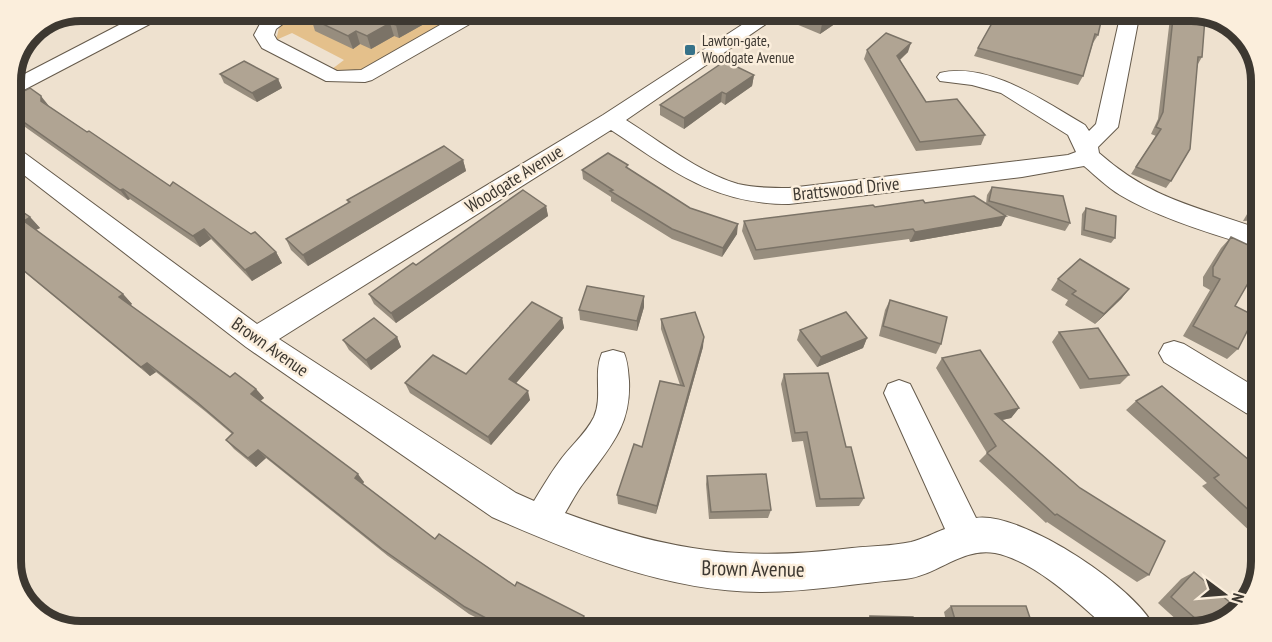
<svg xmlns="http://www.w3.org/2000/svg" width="1272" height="642" viewBox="0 0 1272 642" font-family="'PT Sans Narrow',sans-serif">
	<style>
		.green { fill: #e4c08b }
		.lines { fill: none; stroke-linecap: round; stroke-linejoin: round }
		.minor-casing { stroke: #655a4b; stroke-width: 2 }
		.minor { fill: #fff; fill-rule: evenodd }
		.wall { fill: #978d7e }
		.shaded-wall { fill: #7b7367 }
		.building { fill: #b0a493; stroke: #7b7367; stroke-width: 1.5 }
		.poi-dot { fill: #367289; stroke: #fbeedc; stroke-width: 2 }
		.labels { text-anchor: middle; stroke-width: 5; stroke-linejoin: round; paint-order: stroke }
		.far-poi-label { font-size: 15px; fill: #3d3831; stroke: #fbeedc; text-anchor: start }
		.street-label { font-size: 18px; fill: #3d3831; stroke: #fbeedc }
		.near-street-label { font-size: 21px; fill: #3d3831; stroke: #fbeedc }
		.rim { fill: none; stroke: #3d3831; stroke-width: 8 }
	</style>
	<rect width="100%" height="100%" fill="#eee1cf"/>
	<!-- green -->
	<path class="green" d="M 300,12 L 468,13 L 376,68 L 348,74 L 332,69 L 344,60 L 292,33 L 276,40 L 280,24 Z"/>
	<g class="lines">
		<!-- minor casing -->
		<g class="minor-casing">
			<g id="minor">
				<path d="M 146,11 L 169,11 L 167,15 L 18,93 L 11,95 L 11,81 Z"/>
				<path d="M 277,12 L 299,12 L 276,29 L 274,35 L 277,40 L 337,71 L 361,70 L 461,13 L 484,13 L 482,17 L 372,80 L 365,82 L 326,81 L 262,48 L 254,35 L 261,22 Z"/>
				<path d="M 757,15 L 779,15 L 626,120 C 661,142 698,172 738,184 C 754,188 772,188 789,188 L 1068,155 L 1076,152 L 1068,135 L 1001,93 L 972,85 L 940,81 L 937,77 L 940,73 C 988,61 1045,102 1085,125 L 1089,131 L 1096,124 L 1120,17 L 1139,17 L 1118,127 L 1098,147 L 1099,153 C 1152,200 1196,206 1259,229 L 1259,248 C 1217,236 1156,217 1120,195 C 1107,187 1096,176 1084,166 L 1022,177 L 789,204 C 712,204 672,170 611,130 L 279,339 L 516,493 L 534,501 C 542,488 550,474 559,462 C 570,446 585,435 594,417 C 603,397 593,373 602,353 L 613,350 L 624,353 C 628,363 628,370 629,381 C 631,426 610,447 585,481 C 577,491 571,503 565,513 C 669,551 742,562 852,548 C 871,546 892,546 911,542 C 923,539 934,533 945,529 L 884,393 L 888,384 L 899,380 L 910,384 L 976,518 C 1022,511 1141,590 1156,631 L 1110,631 C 1080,604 1035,561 995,553 C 962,547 936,576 905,579 C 857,583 809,592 760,592 C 665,591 577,554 492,517 L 246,347 L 11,165 L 11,147 L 19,149 L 257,324 L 603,115 Z"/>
				<path d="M 1174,341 L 1184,344 L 1257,388 L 1257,417 L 1246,413 L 1164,362 L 1159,353 L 1164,344 Z"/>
			</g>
		</g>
		<!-- minor -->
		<use href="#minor" class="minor"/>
	</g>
	<!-- wall -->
	<g class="wall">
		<path d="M 297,12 L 433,13 L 423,19 L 424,24 L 399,38 L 394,36 L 371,49 L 360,44 L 353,49 L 315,31 L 312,21 L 299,15 Z"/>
		<path d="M 798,15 L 842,15 L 842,19 L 820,34 L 796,24 Z"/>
		<path d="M 996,16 L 1098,35 L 1093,43 L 1083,76 L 1078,85 L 974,56 L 978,48 Z"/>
		<path d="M 1170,18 L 1205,18 L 1202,57 L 1198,64 L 1171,181 L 1166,188 L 1131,174 L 1156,136 L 1151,134 L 1158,119 Z"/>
		<path d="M 867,50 L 908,52 L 900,60 L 926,102 L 985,135 L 981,145 L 916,151 L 864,59 Z"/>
		<path d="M 220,74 L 278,79 L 282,88 L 257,102 L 224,83 Z"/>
		<path d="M 754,75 L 752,86 L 725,105 L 721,102 L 684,129 L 660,115 L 660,105 Z"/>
		<path d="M 11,97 L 49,107 L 170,186 L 276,252 L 282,263 L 252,281 L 211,239 L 200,247 L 130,199 L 128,200 L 11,117 Z"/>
		<path d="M 463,160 L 466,171 L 308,266 L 291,250 L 286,239 L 348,203 L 347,200 Z"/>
		<path d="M 628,168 L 690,208 L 737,234 L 722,257 L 672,239 L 611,201 L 611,197 L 583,179 L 582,170 Z"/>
		<path d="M 992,187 L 1070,223 L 1065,231 L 1002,214 L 1006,216 L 1001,226 L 910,242 L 909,239 L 754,260 L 742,231 L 744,221 L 875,207 L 925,203 L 986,204 L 987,195 Z"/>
		<path d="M 1260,192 L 1259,220 L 1243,221 Z"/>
		<path d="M 11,204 L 30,217 L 40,228 L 36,230 L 123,294 L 132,304 L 130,305 L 230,377 L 256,389 L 264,398 L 260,401 L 364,482 L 363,484 L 435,539 L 515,586 L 585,622 L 582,628 L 495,627 L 469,614 L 388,556 L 266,458 L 256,467 L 234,449 L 226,440 L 232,434 L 206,412 L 156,372 L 150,376 L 11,261 Z"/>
		<path d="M 546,206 L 548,216 L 396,323 L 374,304 L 369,294 L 416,265 Z"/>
		<path d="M 1086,208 L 1115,238 L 1111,243 L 1081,235 L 1082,214 Z"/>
		<path d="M 1231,237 L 1238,349 L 1227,359 L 1183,336 L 1210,290 L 1203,286 L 1203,277 L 1221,248 Z"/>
		<path d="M 1058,279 L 1129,289 L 1121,299 L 1095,324 L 1065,305 L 1068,300 L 1051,290 Z"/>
		<path d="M 890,300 L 941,344 L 936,354 L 879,336 L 885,310 Z"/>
		<path d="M 644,307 L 637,331 L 580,320 L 579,310 Z"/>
		<path d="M 562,318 L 564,328 L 516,383 L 530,400 L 491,445 L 410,393 L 405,383 L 466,374 Z"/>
		<path d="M 661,319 L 703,347 L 656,514 L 618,504 L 617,495 L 642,447 L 680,385 L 661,329 Z"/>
		<path d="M 800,330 L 867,338 L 863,348 L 817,367 L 797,340 Z"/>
		<path d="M 1059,332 L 1129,375 L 1120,384 L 1080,389 L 1052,342 Z"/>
		<path d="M 397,337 L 401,347 L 371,370 L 349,350 L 343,340 Z"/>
		<path d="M 942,358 L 1019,408 L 1011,418 L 1002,420 L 1149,575 L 1137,582 L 1047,522 L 1046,523 L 979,461 L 987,453 L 936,368 Z"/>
		<path d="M 784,374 L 846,447 L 864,498 L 859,506 L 816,507 L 803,441 L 792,442 L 781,384 Z"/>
		<path d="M 1136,401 L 1256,466 L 1255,536 L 1202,486 L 1207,483 L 1126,410 Z"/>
		<path d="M 707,476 L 771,510 L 768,518 L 709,519 L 706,484 Z"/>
		<path d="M 1194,572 L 1230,620 L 1189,631 L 1158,603 L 1181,579 Z"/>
		<path d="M 951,606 L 1034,630 L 948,630 L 944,612 Z"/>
		<path d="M 870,616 L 916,630 L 865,629 L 864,622 Z"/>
	</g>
	<!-- shaded-wall -->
	<g class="shaded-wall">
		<path d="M 416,13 L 433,13 L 423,19 L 424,24 L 399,38 L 396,25 Z"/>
		<path d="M 834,15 L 842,15 L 842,19 L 820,34 L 822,24 Z"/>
		<path d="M 390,23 L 394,36 L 371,49 L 367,36 Z"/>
		<path d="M 356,31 L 360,44 L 353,49 L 348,36 Z"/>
		<path d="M 911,43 L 908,52 L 894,65 L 897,56 Z"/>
		<path d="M 754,75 L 752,86 L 725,105 L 726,94 Z"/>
		<path d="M 278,79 L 282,88 L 257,102 L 252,93 Z"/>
		<path d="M 722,92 L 721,102 L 684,129 L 684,118 Z"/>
		<path d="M 41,96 L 49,106 L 41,101 Z"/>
		<path d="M 463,160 L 466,171 L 308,266 L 303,255 Z"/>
		<path d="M 123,189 L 130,199 L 128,200 L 120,190 Z"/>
		<path d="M 546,206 L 548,216 L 396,323 L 391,313 Z"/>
		<path d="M 1006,216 L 1001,226 L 910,242 L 915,232 Z"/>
		<path d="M 30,217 L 40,228 L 33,231 L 24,221 Z"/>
		<path d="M 738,224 L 737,234 L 722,257 L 723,248 Z"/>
		<path d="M 204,229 L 211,239 L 200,247 L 193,236 Z"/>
		<path d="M 276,252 L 282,263 L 252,281 L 245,270 Z"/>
		<path d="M 1129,289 L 1121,299 L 1095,324 L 1104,314 Z"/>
		<path d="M 123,294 L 132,304 L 128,307 L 119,297 Z"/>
		<path d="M 644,296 L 644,307 L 637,331 L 637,321 Z"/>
		<path d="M 562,318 L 564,328 L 511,389 L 509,379 Z"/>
		<path d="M 397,337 L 401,347 L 371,370 L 366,360 Z"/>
		<path d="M 704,337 L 703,347 L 656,514 L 657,506 Z"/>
		<path d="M 867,338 L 863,348 L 817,367 L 821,357 Z"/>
		<path d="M 147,363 L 156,372 L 150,376 L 141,367 Z"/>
		<path d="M 256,389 L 264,398 L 258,403 L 251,394 Z"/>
		<path d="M 528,391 L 530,400 L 491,445 L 488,437 Z"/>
		<path d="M 1019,408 L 1011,418 L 988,423 L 995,414 Z"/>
		<path d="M 258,450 L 266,458 L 256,467 L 248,458 Z"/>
		<path d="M 358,474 L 364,482 L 360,486 L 355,478 Z"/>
		<path d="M 584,616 L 585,622 L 582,628 L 578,628 Z"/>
	</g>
	<!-- building -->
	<g class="building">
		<path d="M 315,12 L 418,13 L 396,25 L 390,23 L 367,36 L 356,31 L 348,36 L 310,18 L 318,14 Z"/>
		<path d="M 801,15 L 834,15 L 822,24 Z"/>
		<path d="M 996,16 L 1102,17 L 1098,35 L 1095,34 L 1083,76 L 978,48 Z"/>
		<path d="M 1173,18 L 1205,18 L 1202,57 L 1198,57 L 1190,149 L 1171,181 L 1136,167 L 1161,129 L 1156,127 L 1163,112 Z"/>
		<path d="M 886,33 L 911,43 L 897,56 L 926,102 L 957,99 L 985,135 L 920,142 L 867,50 Z"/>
		<path d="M 244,61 L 278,79 L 252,93 L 220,74 Z"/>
		<path d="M 725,61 L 754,75 L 726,94 L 722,92 L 684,118 L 660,105 Z"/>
		<path d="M 30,88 L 41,96 L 41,101 L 87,132 L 89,131 L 170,186 L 173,182 L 251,234 L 255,232 L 276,252 L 245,270 L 204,229 L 193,236 L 123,189 L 120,190 L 11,113 L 11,97 Z"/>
		<path d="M 444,146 L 463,160 L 303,255 L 286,239 L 350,202 L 347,200 Z"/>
		<path d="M 608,153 L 628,165 L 626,167 L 690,208 L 738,224 L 723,248 L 672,229 L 610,191 L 613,190 L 582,170 Z"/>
		<path d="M 992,187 L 1063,196 L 1070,223 L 989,201 Z"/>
		<path d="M 523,190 L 546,206 L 391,313 L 369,294 L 413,263 L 416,265 Z"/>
		<path d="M 974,196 L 1006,216 L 915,232 L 913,229 L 756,250 L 744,221 L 873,205 L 875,207 L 923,200 L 925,203 Z"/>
		<path d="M 1260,199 L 1259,210 L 1253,210 Z"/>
		<path d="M 11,204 L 30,217 L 24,221 L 123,294 L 119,297 L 230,377 L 235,373 L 256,389 L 251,394 L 358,474 L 355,478 L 435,539 L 439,534 L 515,586 L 517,582 L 584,616 L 578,628 L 503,627 L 465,607 L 382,549 L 258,450 L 248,458 L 226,440 L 233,433 L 198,403 L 147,363 L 141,367 L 11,260 Z"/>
		<path d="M 1086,208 L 1116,216 L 1115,238 L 1084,230 Z"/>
		<path d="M 1231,237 L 1259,250 L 1259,264 L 1235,306 L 1255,316 L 1238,349 L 1193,326 L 1220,279 L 1213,276 L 1213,267 Z"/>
		<path d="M 1080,259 L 1129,289 L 1104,314 L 1072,294 L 1076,291 L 1058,279 Z"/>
		<path d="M 587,286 L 644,296 L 637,321 L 579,310 Z"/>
		<path d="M 890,300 L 947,317 L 941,344 L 883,326 Z"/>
		<path d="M 532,302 L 562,318 L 509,379 L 528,391 L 488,437 L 405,383 L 433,355 L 466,374 Z"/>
		<path d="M 695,312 L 704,337 L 657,506 L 617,495 L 634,444 L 642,447 L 660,381 L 684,386 L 661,319 Z"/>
		<path d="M 846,312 L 867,338 L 821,357 L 800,330 Z"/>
		<path d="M 374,318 L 397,337 L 366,360 L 343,340 Z"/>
		<path d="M 1098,328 L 1129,375 L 1089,379 L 1059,332 Z"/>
		<path d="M 980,350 L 1019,408 L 995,414 L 1080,488 L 1165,541 L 1149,575 L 1057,514 L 1055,515 L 987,453 L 996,446 L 942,358 Z"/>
		<path d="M 828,373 L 846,447 L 851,447 L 864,498 L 820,499 L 807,432 L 795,433 L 784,374 Z"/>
		<path d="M 1162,386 L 1256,466 L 1255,516 L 1214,478 L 1219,475 L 1136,401 Z"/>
		<path d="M 766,474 L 771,510 L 711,512 L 707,476 Z"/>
		<path d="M 1194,572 L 1239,610 L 1230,620 L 1205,627 L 1171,597 Z"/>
		<path d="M 951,606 L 1026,606 L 1034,630 L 958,630 Z"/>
		<path d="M 870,616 L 913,617 L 916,630 L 872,629 Z"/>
		<path d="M 611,624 L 659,628 L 610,628 Z"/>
	</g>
	<!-- markers -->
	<rect class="poi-dot" x="684" y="44" width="12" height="12" rx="3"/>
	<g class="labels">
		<!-- far-poi labels -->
		<g class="far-poi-label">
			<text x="702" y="46">Lawton-gate,<tspan x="702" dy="17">Woodgate Avenue</tspan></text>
		</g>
		<!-- street labels -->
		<g class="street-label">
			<text transform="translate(514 179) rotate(-32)" y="6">Woodgate Avenue</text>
			<text transform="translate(846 189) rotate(-6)" y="6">Brattswood Drive</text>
			<text transform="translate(270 347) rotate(35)" y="6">Brown Avenue</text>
		</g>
		<!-- near-street labels -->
		<g class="near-street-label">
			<text transform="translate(753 569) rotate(1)" y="7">Brown Avenue</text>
		</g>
	</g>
	<!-- crop -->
	<path d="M0 0H1272V642H0ZM81 21H1191A60 60 0 0 1 1251 81V561A60 60 0 0 1 1191 621H81A60 60 0 0 1 21 561V81A60 60 0 0 1 81 21Z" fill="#fbeedc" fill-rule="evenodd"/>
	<path class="rim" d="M81 21H1191A60 60 0 0 1 1251 81V561A60 60 0 0 1 1191 621H81A60 60 0 0 1 21 561V81A60 60 0 0 1 81 21Z"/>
	<!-- north arrow -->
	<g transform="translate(1224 594) rotate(106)" stroke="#fbeedc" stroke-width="4.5" paint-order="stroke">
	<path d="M0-4.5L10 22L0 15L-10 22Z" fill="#3d3831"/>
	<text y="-9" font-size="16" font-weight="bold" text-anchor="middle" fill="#3d3831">N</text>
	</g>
</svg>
